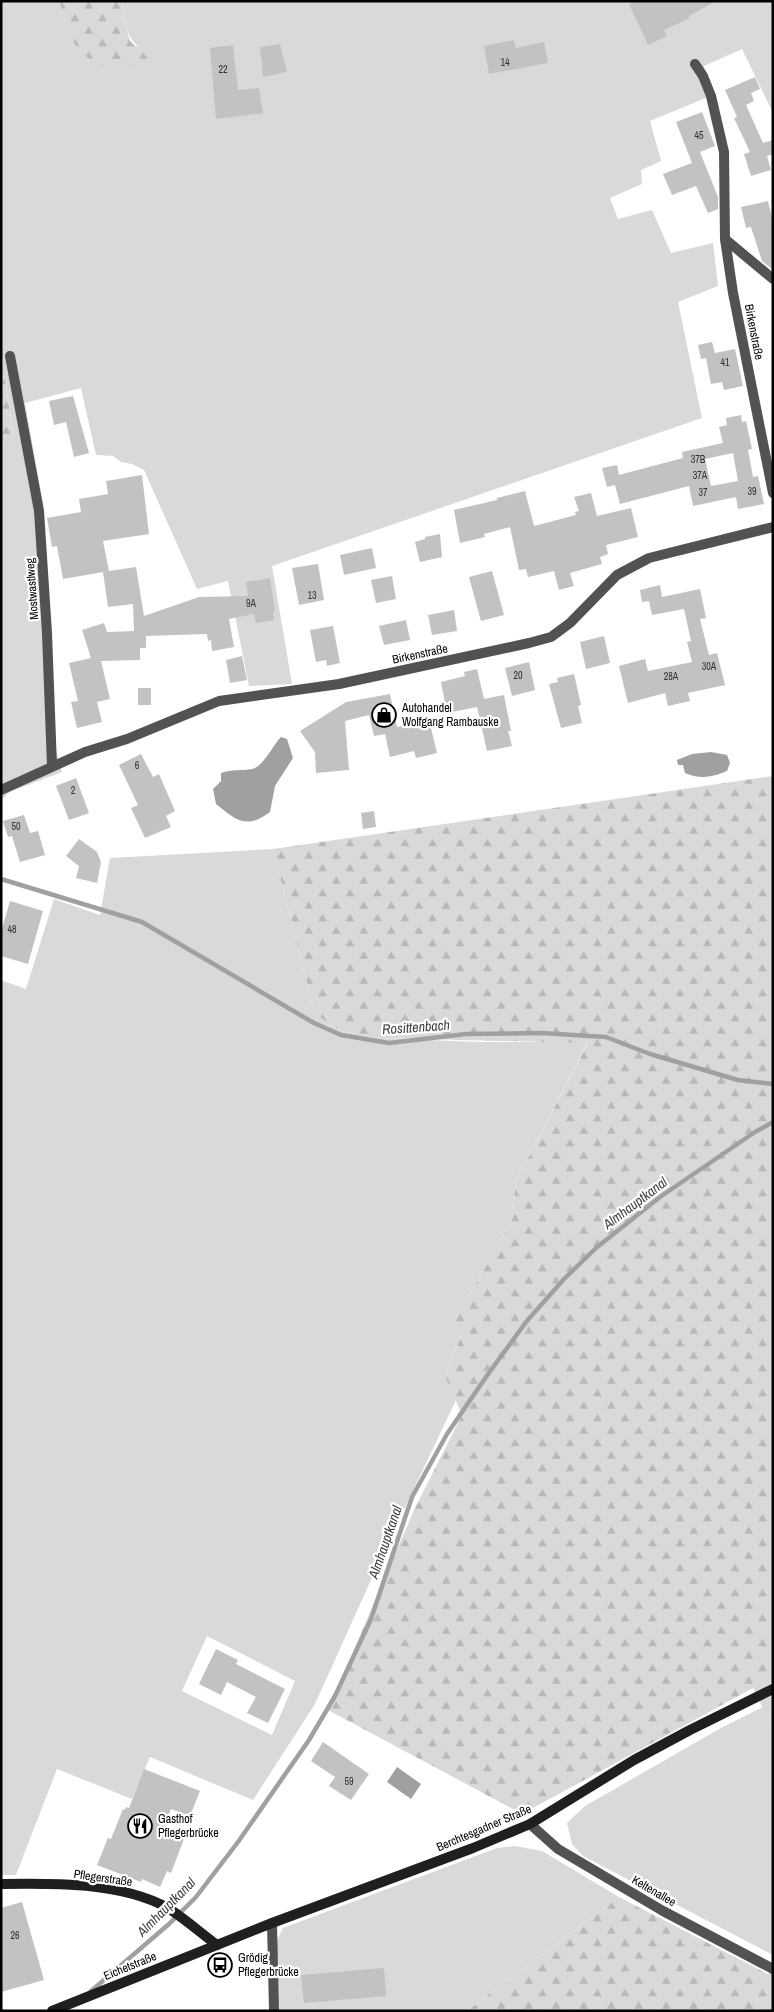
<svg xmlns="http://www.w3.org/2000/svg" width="774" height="2012" viewBox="0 0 774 2012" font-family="'Archivo Narrow',sans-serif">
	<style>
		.green { fill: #d9d9d9; fill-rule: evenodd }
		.forest { fill: url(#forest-firs) }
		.water { fill: #a0a0a0 }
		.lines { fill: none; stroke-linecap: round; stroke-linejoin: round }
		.stream { stroke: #a0a0a0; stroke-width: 4.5 }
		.building { fill: #c2c2c2; fill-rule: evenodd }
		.street { stroke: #525252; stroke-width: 10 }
		.secondary { stroke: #1f1f1f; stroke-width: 10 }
		.labels { text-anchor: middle; stroke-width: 4.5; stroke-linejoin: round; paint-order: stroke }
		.number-label { font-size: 10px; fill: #303030 }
		.street-label { font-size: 12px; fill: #000; stroke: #fff }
		.poi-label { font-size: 12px; fill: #000; stroke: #fff; text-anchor: start }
		.water-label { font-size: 14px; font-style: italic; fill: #414141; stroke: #fff }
	</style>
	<defs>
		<pattern id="forest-firs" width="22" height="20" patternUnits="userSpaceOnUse" patternTransform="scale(1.25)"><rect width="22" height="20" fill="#d9d9d9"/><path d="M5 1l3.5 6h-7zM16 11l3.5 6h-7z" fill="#b8b8b8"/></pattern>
	</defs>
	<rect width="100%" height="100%" fill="#fff"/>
	<!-- green -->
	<g class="green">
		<path d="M 1,1 L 60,1 L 65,23 L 139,47 C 125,36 124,18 122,1 L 773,1 L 773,113 L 742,49 L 704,66 L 708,97 L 650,121 L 661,161 L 641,170 L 642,184 L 610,198 L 618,219 L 652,210 L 671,253 L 713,243 L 718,286 L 678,302 L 702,418 L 272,566 L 292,684 L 249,686 L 228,581 L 197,589 L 144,470 L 132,464 L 121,462 L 113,456 L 96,455 L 81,388 L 25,403 L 43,503 L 55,746 L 62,772 L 10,792 L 1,800 L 1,442 L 14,436 L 5,380 L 1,380 Z"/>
		<path d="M 273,849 L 315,1014 L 341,1031 L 377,1038 L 479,1042 L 588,1042 L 516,1181 L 512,1220 L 452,1325 L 461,1335 L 445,1376 L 456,1400 L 380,1560 L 315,1704 L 253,1800 L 150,1757 L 132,1799 L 57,1769 L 16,1875 L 1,1875 L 1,980 L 26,989 L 54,899 L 100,915 L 110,858 ZM 207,1636 L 295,1681 L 272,1735 L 182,1691 Z"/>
		<path d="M 763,1707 L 768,1719 L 773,1723 L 773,1955 L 583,1856 L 572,1844 L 567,1823 L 585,1806 L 721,1728 Z"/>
		<path d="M 515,1846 L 542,1851 L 619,1897 L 467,2011 L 279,2011 L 275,1944 L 283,1928 L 497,1848 Z"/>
	</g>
	<!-- forest -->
	<g class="forest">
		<path d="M 60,1 L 122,1 L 124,20 L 130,41 L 148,58 C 137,66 132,65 119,66 C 80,68 66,35 60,1 Z"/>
		<path d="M 1,380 L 5,380 L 14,437 L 1,442 Z"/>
		<path d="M 773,776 L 773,1723 L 768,1719 L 753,1688 L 533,1808 L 513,1809 L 328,1710 L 414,1510 L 462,1415 L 445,1376 L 461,1336 L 452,1325 L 512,1220 L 516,1181 L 588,1043 L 377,1038 L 341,1031 L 315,1014 L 273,849 Z"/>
		<path d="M 619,1897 L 768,1974 L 773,1972 L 773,2011 L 467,2011 Z"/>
	</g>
	<!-- water -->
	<g class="water">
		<path d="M 281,737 L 287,739 L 293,758 L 275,786 L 270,812 C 246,830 236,820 216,804 L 213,789 L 221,781 L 221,773 C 232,769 241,771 252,769 C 263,767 273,745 281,737 Z"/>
		<path d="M 711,752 L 727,755 L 730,763 L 727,771 C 713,777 700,780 685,773 L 683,765 L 678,765 L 677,760 L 692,754 Z"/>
		<path d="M 397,1767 L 421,1784 L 411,1799 L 387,1782 Z"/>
	</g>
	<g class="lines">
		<!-- stream -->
		<g class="stream">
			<path d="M 1,879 L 142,922 L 314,1023 L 341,1035 L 389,1043 L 466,1034 L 541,1033 L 606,1037 L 650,1054 L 738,1080 L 773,1084"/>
			<path d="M 90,1992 L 169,1924 L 196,1897 L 238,1842 L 309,1740 L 335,1696 L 371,1619 L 412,1497 L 447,1434 L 486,1377 L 526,1322 L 564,1279 L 596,1248 L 660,1197 L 755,1132 L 773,1122"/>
		</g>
	</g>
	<!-- building -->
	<g class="building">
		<path d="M 636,1 L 716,1 L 689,16 L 690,18 L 664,30 L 667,36 L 648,45 L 629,4 Z"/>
		<path d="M 514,40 L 516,48 L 544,42 L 548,63 L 489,74 L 484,46 Z"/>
		<path d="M 280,44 L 287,72 L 263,77 L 260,47 Z"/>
		<path d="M 233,45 L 238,90 L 259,88 L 263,113 L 216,119 L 210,48 Z"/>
		<path d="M 755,77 L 760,89 L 751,93 L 754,101 L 746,105 L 763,143 L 773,140 L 773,154 L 767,156 L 771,170 L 751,176 L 744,154 L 750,152 L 734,118 L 737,117 L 725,90 Z"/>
		<path d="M 702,112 L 715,146 L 700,152 L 718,197 L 718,209 L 708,213 L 696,186 L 672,195 L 663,174 L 692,163 L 676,122 Z"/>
		<path d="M 768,201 L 773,222 L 773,270 L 762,261 L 751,227 L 746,228 L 741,207 Z"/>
		<path d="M 712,342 L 715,353 L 735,349 L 743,386 L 724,390 L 722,382 L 711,384 L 706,358 L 701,359 L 698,345 Z"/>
		<path d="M 73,396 L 89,453 L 74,457 L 66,422 L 54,425 L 49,401 Z"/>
		<path d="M 741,415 L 742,422 L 746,421 L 752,449 L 748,450 L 753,477 L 758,476 L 764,504 L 738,509 L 736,497 L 693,506 L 689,486 L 620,504 L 615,485 L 607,487 L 602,468 L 617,465 L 619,475 L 683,458 L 682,452 L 723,443 L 719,427 L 727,425 L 726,418 ZM 733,453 L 738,481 L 711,486 L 705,459 Z"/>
		<path d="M 142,475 L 149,534 L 103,541 L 109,571 L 136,567 L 144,616 L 199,597 L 248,596 L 246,582 L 270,578 L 275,611 L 273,612 L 274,620 L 256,623 L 254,614 L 229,619 L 234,647 L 212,651 L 211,640 L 208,641 L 207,634 L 146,636 L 146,648 L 140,648 L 140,660 L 101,661 L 110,699 L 97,702 L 102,722 L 77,728 L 71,702 L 78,701 L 69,663 L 91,658 L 82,630 L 104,623 L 107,632 L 134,631 L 133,604 L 108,607 L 103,572 L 63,579 L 57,546 L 52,547 L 47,518 L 81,512 L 79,499 L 108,494 L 106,481 Z"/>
		<path d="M 525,491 L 534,526 L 576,515 L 575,512 L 579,511 L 574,497 L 591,493 L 597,516 L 631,508 L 638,537 L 606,545 L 608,554 L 600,557 L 602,564 L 570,573 L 574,586 L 559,590 L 554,571 L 528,577 L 526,569 L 519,570 L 510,527 L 484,534 L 485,537 L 460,543 L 454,510 L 497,500 L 497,498 Z"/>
		<path d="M 440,534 L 442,557 L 420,562 L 415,542 L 425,539 L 425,537 Z"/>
		<path d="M 372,548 L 376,568 L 344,575 L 340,555 Z"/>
		<path d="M 318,564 L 324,600 L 299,605 L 292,568 Z"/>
		<path d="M 492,571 L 504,615 L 481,621 L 469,577 Z"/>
		<path d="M 392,576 L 396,599 L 376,603 L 371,580 Z"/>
		<path d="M 660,585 L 662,597 L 700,589 L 706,618 L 700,619 L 709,655 L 717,653 L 725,685 L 688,693 L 690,701 L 668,706 L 665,693 L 628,703 L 619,666 L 645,659 L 648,671 L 692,662 L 687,642 L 691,641 L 684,609 L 652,615 L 649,601 L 642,602 L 640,590 Z"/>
		<path d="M 454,610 L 457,631 L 432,635 L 428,615 Z"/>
		<path d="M 406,620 L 410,640 L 384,645 L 379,626 Z"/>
		<path d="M 333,626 L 340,663 L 327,666 L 326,660 L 316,662 L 310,630 Z"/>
		<path d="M 604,636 L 610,663 L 586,669 L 580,642 Z"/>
		<path d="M 242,656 L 247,680 L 230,683 L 226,660 Z"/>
		<path d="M 529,662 L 535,690 L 512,696 L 505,668 Z"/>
		<path d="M 477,669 L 484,699 L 504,695 L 511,731 L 508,731 L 512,746 L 487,751 L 477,707 L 447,713 L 441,682 L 465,676 L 464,672 Z"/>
		<path d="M 574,674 L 581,705 L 578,706 L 582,723 L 561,728 L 549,684 L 558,682 L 557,678 Z"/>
		<rect x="138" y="688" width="13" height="17"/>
		<path d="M 390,694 L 397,727 L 429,720 L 437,753 L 416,758 L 414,751 L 390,757 L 385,734 L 374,736 L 369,715 L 345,721 L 349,770 L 316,773 L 315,752 L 300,731 L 346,702 Z"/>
		<path d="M 141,754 L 153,777 L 159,774 L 175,811 L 166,816 L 171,827 L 145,838 L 131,808 L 138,805 L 119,765 Z"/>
		<path d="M 76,778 L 89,813 L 69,820 L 56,786 Z"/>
		<path d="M 374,811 L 376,827 L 363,829 L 361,813 Z"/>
		<path d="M 24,815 L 30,833 L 38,831 L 45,855 L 20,862 L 12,836 L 8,837 L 3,821 Z"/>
		<path d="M 79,839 L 97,852 L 101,862 L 97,883 L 76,878 L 79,866 L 66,856 Z"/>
		<path d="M 10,901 L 43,911 L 28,964 L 1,956 L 1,932 Z"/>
		<path d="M 216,1649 L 238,1660 L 236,1664 L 285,1689 L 268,1723 L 247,1713 L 256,1697 L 227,1682 L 221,1695 L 199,1684 Z"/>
		<path d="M 323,1742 L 369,1774 L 351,1800 L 329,1786 L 335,1777 L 311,1761 Z"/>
		<path d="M 144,1769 L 200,1791 L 190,1816 L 171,1809 L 162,1831 L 184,1839 L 171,1873 L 167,1871 L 160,1887 L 142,1879 L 141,1882 L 97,1865 L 108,1838 L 111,1839 L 123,1809 L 125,1810 L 126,1807 L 129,1808 Z"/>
		<path d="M 22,1902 L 44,1980 L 1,1992 L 1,1908 Z"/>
		<path d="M 384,1968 L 386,1996 L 304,2003 L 301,1975 Z"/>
	</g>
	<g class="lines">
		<!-- street -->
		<g class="street">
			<path d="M 695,64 L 703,76 L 711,96 L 724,152 L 725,239 L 733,293 L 773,493"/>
			<path d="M 725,239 L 773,279"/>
			<path d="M 10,356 L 39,511 L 47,633 L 52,766"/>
			<path d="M 1,790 L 85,752 L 127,739 L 219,701 L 339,684 L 529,643 L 551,637 L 570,623 L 617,575 L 649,558 L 773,527"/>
			<path d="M 530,1824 L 558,1849 L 663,1911 L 773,1969"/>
			<path d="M 272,1923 L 274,2011"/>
		</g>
		<!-- secondary -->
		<g class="secondary">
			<path d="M 1,1884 C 53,1883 121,1882 168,1908 C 185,1919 201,1933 217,1945"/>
			<path d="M 52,2011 L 272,1923 L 473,1848 L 530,1824 L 634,1760 L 690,1730 L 773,1689"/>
		</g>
	</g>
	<!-- icons -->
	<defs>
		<g id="shop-ring" transform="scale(1.25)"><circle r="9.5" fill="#fff" stroke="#000" stroke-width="1.5"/><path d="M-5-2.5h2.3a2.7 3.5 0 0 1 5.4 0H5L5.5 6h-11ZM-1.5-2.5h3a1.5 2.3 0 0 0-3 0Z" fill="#000"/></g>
		<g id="restaurant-ring" transform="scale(1.25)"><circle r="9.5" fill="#fff" stroke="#000" stroke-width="1.5"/><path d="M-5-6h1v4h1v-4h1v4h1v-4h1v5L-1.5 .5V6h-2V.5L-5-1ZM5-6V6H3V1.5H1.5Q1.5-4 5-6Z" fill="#000"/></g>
		<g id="bus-ring" transform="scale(1.25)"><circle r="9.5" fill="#fff" stroke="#000" stroke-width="1.5"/><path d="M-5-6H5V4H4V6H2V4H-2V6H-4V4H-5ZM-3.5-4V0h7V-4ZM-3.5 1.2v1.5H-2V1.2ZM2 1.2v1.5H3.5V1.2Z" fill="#000"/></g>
	</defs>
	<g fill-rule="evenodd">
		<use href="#shop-ring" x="384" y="715"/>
		<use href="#restaurant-ring" x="140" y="1826"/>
		<use href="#bus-ring" x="220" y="1965"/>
	</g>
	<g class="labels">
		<!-- number labels -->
		<g class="number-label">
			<text x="505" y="66">14</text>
			<text x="223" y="73">22</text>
			<text x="699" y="139">45</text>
			<text x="725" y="366">41</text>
			<text x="698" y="463">37B</text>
			<text x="700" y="479">37A</text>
			<text x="752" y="495">39</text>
			<text x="703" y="496">37</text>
			<text x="312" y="599">13</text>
			<text x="251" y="607">9A</text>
			<text x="709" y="670">30A</text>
			<text x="518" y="679">20</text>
			<text x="671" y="680">28A</text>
			<text x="137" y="769">6</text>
			<text x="73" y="794">2</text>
			<text x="16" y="830">50</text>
			<text x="12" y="933">48</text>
			<text x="349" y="1785">59</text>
			<text x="15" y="1939">26</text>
		</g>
		<!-- street labels -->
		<g class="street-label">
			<text transform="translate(754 332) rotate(79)" y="4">Birkenstraße</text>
			<text transform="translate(32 589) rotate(-94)" y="4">Mostwastlweg</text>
			<text transform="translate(420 654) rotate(-12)" y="4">Birkenstraße</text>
			<text transform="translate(484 1828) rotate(-23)" y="4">Berchtesgadner Straße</text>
			<text transform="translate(103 1878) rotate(8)" y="4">Pflegerstraße</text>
			<text transform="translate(654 1891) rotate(30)" y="4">Keltenallee</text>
			<text transform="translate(130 1966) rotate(-22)" y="4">Eichetstraße</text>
		</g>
		<!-- poi labels -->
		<g class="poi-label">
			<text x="402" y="712">Autohandel<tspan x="402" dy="14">Wolfgang Rambauske</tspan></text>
			<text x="158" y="1823">Gasthof<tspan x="158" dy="14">Pflegerbrücke</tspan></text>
			<text x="238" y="1962">Grödig<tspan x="238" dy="14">Pflegerbrücke</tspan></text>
		</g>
		<!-- water labels -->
		<g class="water-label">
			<text transform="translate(416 1027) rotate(-4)" y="5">Rosittenbach</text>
			<text transform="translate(635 1203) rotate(-37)" y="5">Almhauptkanal</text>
			<text transform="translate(385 1542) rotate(-71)" y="5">Almhauptkanal</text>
			<text transform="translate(166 1907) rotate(-45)" y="5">Almhauptkanal</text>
		</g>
	</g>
	<!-- border -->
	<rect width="774" height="2012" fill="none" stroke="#000000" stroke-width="5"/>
</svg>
